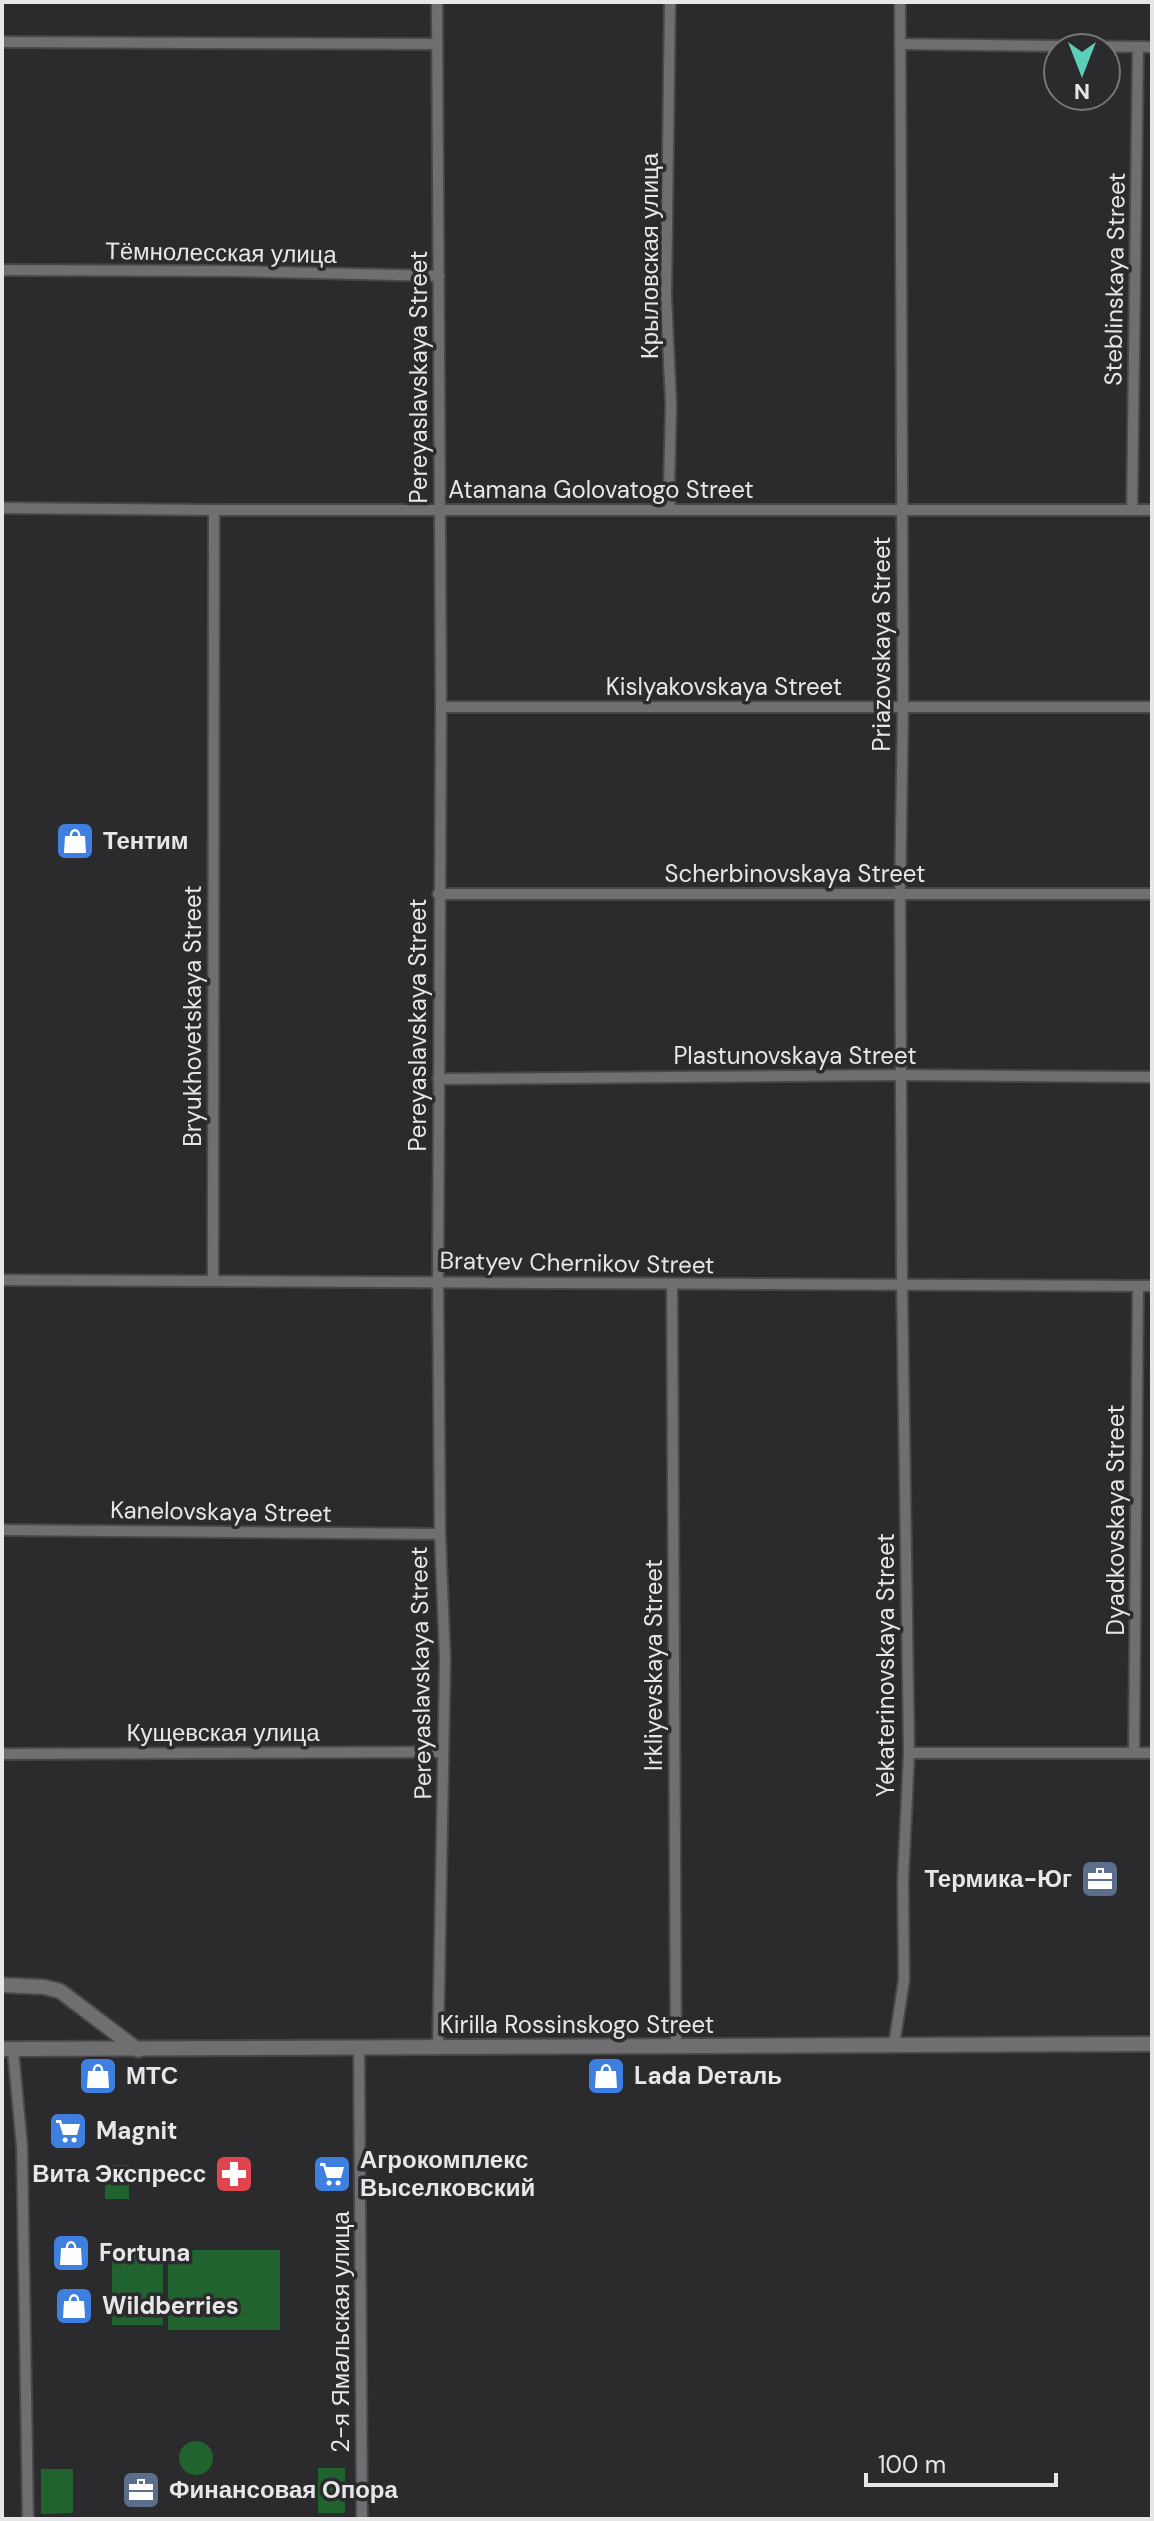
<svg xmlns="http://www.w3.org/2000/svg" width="1154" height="2521" viewBox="0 0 1154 2521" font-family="'DM Sans',sans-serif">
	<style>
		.green { fill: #20632e }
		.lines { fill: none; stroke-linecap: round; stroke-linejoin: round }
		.street-casing { stroke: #474749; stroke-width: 14 }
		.secondary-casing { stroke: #474749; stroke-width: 18 }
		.street { stroke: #6f6f72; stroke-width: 10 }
		.secondary { stroke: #6f6f72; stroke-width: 14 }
		.labels { text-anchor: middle; stroke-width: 7; stroke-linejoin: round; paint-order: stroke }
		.street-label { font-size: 24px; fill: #e7e7e9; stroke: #2b2b2e }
		.poi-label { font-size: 24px; font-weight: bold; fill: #e7e7e9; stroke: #2b2b2e; text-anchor: start }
	</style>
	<rect width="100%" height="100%" fill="#2b2b2e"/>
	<!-- green -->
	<g class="green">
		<rect x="105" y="2165" width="24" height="34"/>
		<rect x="112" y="2250" width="51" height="75"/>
		<rect x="168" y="2250" width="112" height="80"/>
		<circle cx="196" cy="2458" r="17"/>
		<rect x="318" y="2468" width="27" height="45"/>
		<path d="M 41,2469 L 73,2469 L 73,2513 L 41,2514 Z"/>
	</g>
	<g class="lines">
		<!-- street casing -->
		<g class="street-casing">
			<g id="street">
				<path d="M 437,2 L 441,707 L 438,1281 L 440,1534 L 445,1659 L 438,2047"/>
				<path d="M 670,2 L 666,297 L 671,404 L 669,489 L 670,509"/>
				<path d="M 2,42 L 437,44"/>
				<path d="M 900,44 L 1152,47"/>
				<path d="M 2,270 L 233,271 L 439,276"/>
				<path d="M 2,508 L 214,510 L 1152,510"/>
				<path d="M 1132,510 L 1138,47"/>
				<path d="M 441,707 L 1152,707"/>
				<path d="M 438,894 L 1152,894"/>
				<path d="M 438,1079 L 901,1075 L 1152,1077"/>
				<path d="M 2,1280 L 1152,1286"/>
				<path d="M 213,1281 L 214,510"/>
				<path d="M 672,1284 L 676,2046"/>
				<path d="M 2,1530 L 440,1534"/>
				<path d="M 909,1753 L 1152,1753"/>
				<path d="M 1134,1753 L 1138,1286"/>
				<path d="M 2,1754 L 443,1752"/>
				<path d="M 894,2045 L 904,1980 L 903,1880 L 909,1753 L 902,1285 L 900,895 L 903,706 L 900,2"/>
				<path d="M 359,2048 L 362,2519"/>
				<path d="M 13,2050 L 22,2147 L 28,2519"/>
			</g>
		</g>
		<!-- secondary casing -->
		<g class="secondary-casing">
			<g id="secondary">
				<path d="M 2,1985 L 44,1987 L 60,1991 L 138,2050"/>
				<path d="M 2,2049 L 1152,2044"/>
			</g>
		</g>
		<!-- street -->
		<use href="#street" class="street"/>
		<!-- secondary -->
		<use href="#secondary" class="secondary"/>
	</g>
	<!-- icons -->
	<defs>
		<g id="shop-square" transform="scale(2)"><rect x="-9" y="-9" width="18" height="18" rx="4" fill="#3f7fe0" stroke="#2b2b2e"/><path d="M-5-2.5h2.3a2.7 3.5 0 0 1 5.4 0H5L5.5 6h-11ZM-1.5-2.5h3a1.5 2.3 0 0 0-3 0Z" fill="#fff"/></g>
		<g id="office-square" transform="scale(2)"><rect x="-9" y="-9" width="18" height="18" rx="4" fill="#5c6f8a" stroke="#2b2b2e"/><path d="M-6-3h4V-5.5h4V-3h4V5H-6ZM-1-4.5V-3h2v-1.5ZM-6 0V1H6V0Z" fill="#fff"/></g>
		<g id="supermarket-square" transform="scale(2)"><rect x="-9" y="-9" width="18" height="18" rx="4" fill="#3f7fe0" stroke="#2b2b2e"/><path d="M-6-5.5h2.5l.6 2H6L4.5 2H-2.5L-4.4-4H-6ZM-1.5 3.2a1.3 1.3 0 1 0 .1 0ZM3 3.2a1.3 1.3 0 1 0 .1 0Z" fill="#fff"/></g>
		<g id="pharmacy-square" transform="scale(2)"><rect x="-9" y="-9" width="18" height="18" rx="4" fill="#e0444e" stroke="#2b2b2e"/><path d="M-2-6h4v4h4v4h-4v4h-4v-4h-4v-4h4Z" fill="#fff"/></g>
	</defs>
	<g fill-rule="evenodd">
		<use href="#shop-square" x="75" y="841"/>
		<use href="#office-square" x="1100" y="1879"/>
		<use href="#shop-square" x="98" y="2076"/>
		<use href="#shop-square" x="606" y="2076"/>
		<use href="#supermarket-square" x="68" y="2131"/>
		<use href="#pharmacy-square" x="234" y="2174"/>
		<use href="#supermarket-square" x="332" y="2174"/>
		<use href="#shop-square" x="71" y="2253"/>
		<use href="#shop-square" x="74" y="2306"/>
		<use href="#office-square" x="141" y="2490"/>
	</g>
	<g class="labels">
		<!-- street labels -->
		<g class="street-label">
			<text transform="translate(221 253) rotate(1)" y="8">Тёмнолесская улица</text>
			<text transform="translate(650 256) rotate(-90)" y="8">Крыловская улица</text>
			<text transform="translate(1115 279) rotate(-89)" y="8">Steblinskaya Street</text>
			<text transform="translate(419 377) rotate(-90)" y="8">Pereyaslavskaya Street</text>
			<text x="601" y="498">Atamana Golovatogo Street</text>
			<text transform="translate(882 644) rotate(-90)" y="8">Priazovskaya Street</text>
			<text x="724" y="695">Kislyakovskaya Street</text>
			<text x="795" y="882">Scherbinovskaya Street</text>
			<text transform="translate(193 1016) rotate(-90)" y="8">Bryukhovetskaya Street</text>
			<text transform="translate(418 1025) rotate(-90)" y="8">Pereyaslavskaya Street</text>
			<text x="795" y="1064">Plastunovskaya Street</text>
			<text transform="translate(577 1263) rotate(1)" y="8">Bratyev Chernikov Street</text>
			<text transform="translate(221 1512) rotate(1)" y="8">Kanelovskaya Street</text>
			<text transform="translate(1116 1520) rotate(-90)" y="8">Dyadkovskaya Street</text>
			<text transform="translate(654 1665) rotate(-90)" y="8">Irkliyevskaya Street</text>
			<text transform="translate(886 1665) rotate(-90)" y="8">Yekaterinovskaya Street</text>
			<text transform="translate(421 1673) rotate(-91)" y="8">Pereyaslavskaya Street</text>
			<text x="223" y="1741">Кущевская улица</text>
			<text x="577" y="2033">Kirilla Rossinskogo Street</text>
			<text transform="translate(341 2332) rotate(-90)" y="8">2-я Ямальская улица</text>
		</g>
		<!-- poi labels -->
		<g class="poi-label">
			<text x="103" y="849">Тентим</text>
			<text x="1072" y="1887" text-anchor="end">Термика-Юг</text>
			<text x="126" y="2084">МТС</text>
			<text x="634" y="2084">Lada Dеталь</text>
			<text x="96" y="2139">Magnit</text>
			<text x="360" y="2168">Агрокомплекс<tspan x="360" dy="28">Выселковский</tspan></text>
			<text x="206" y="2182" text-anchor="end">Вита Экспресс</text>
			<text x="99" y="2261">Fortuna</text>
			<text x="102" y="2314">Wildberries</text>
			<text x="169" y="2498">Финансовая Опора</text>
		</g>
	</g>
	<!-- border -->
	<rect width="1154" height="2521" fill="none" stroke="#e7e7e9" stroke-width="8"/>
	<!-- north arrow -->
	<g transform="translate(1082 72) rotate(180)"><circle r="38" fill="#2b2b2e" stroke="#767679" stroke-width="2"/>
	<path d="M0-6L14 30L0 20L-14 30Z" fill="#5dceb9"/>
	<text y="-12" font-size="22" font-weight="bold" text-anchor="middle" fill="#e7e7e9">N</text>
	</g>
	<!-- scale -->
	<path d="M866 2473v12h190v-12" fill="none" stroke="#e7e7e9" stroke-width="4"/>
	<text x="878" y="2473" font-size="24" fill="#e7e7e9" stroke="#2b2b2e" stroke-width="6" paint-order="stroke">100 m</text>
</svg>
